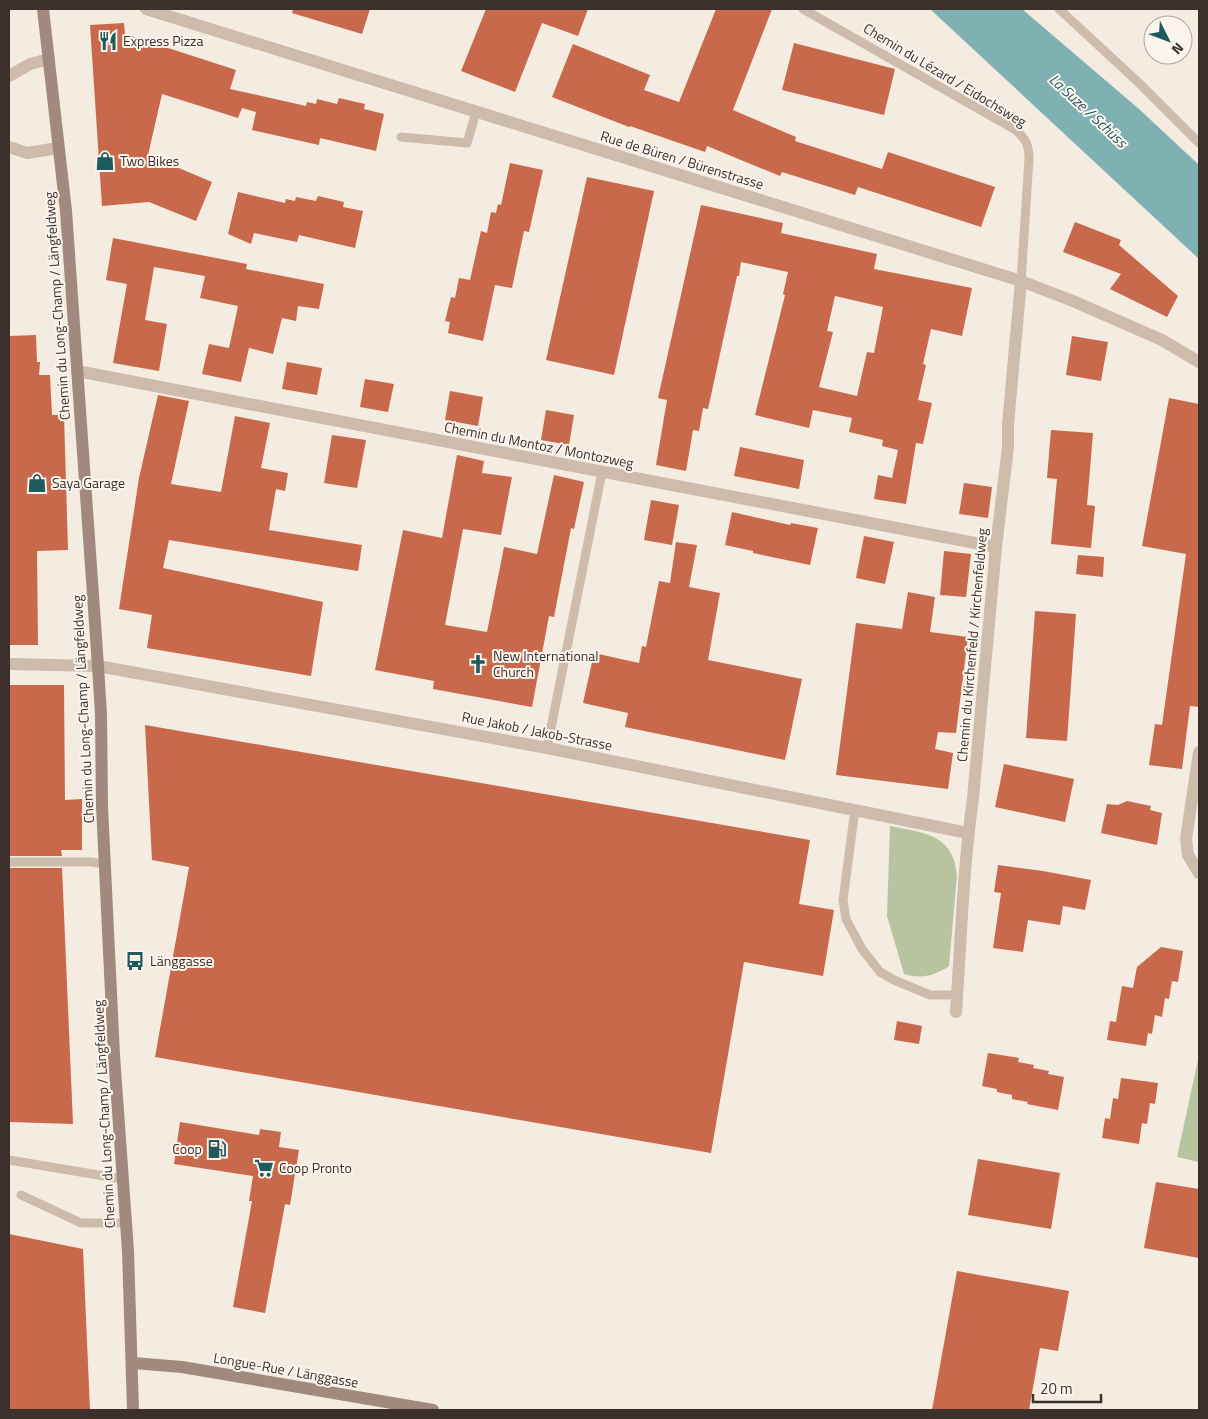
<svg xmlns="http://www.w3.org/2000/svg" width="1208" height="1419" viewBox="0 0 1208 1419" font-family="'Titillium Web',sans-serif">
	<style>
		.green { fill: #b8c4a0 }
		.water { fill: #7fb0b2 }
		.building { fill: #c8694b; fill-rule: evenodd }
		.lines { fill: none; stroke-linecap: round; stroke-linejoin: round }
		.lane { stroke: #cdbbac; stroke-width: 9 }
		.street { stroke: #cdbbac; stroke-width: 12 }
		.secondary { stroke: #a18a7d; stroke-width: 12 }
		.labels { text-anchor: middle; stroke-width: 4; stroke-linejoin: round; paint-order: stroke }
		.poi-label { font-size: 14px; fill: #3b302b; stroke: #fbf5ee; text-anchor: start }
		.street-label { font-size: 14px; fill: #3b302b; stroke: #fbf5ee }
		.water-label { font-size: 15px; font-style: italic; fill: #1f5a5e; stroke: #fbf5ee }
	</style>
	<rect width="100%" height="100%" fill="#f4ebe1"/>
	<!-- green -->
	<g class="green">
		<path d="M 890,826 C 923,833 953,833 957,875 L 949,966 C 935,976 920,979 904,974 L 887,916 Z"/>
		<path d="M 1199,1055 L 1199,1162 L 1177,1157 Z"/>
	</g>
	<!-- water -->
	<path class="water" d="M 930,9 L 1022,9 L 1139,109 L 1199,165 L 1199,259 Z"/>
	<!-- building -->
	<g class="building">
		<path d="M 293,9 L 370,9 L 362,34 L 292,13 Z"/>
		<path d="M 486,9 L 588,9 L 578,36 L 542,23 L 515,92 L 461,71 Z"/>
		<path d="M 716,9 L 772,9 L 733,110 L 796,137 L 795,141 L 882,169 L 888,152 L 995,187 L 981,227 L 858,187 L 855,195 L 782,172 L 780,176 L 707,146 L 705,152 L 630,126 L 629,127 L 552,97 L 573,44 L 650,75 L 644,90 L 679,102 Z"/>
		<path d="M 124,23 L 125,34 L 236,70 L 230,89 L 306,106 L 307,102 L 316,104 L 317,99 L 337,104 L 339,98 L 365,104 L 364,109 L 384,114 L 376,151 L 320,138 L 319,145 L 252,130 L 256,112 L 242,108 L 238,118 L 162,94 L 148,155 L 212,182 L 196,221 L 149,202 L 102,206 L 90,25 Z"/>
		<path d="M 794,43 L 895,69 L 884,115 L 782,90 Z"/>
		<path d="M 510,163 L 543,170 L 529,232 L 524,231 L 512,288 L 495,285 L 483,341 L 448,333 L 450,322 L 445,321 L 451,297 L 455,298 L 459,278 L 470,280 L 481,231 L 487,233 L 491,212 L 496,213 L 498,204 L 501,205 Z"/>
		<path d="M 587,177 L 654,191 L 614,375 L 546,360 Z"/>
		<path d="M 238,192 L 285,203 L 286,199 L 295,201 L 296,197 L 316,201 L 318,196 L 344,202 L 343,207 L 363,211 L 355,248 L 299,235 L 297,242 L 254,233 L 251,244 L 228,234 Z"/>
		<path d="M 701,205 L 783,223 L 781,233 L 877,254 L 874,269 L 972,288 L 962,336 L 931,329 L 923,364 L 926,365 L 918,400 L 932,403 L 923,444 L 916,443 L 906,504 L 874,499 L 878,475 L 892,478 L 898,450 L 882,446 L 883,440 L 849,432 L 852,418 L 813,410 L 809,428 L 755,415 L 785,295 L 783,294 L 788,272 L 741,262 L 739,276 L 737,276 L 708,409 L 703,408 L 699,431 L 693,430 L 686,471 L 656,465 L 667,400 L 658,398 ZM 835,296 L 883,307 L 874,353 L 867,352 L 857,396 L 819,387 L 833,332 L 827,331 Z"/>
		<path d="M 1075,222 L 1121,240 L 1119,245 L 1178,296 L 1167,317 L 1110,289 L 1121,274 L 1063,252 Z"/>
		<path d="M 113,238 L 247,264 L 246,269 L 324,284 L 319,309 L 298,306 L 296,321 L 282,318 L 273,354 L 249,348 L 241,382 L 202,374 L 209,344 L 229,348 L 238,306 L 200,298 L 205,276 L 154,267 L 145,320 L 167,324 L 159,371 L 113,363 L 127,284 L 106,280 Z"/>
		<path d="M 36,335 L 37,362 L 40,362 L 39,375 L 50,375 L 52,415 L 64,415 L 68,550 L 37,551 L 38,645 L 9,645 L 9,336 Z"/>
		<path d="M 1072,336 L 1108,342 L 1101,381 L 1066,375 Z"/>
		<path d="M 287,362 L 322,368 L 317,395 L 282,389 Z"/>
		<path d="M 365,379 L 394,384 L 388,412 L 360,407 Z"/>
		<path d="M 450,391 L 483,397 L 478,426 L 445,420 Z"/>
		<path d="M 158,395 L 189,401 L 171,484 L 221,492 L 235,416 L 270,423 L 261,468 L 288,473 L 285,491 L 276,489 L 269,530 L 362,545 L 358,571 L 169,540 L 163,568 L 323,602 L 311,676 L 147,648 L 152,615 L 119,609 L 139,478 Z"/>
		<path d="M 1169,398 L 1199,404 L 1199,707 L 1190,706 L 1182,769 L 1149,765 L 1155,724 L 1162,725 L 1186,554 L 1142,546 Z"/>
		<path d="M 546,410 L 574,415 L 569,445 L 541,440 Z"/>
		<path d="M 1051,430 L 1093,433 L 1087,505 L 1095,506 L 1091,548 L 1051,544 L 1057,479 L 1047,478 Z"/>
		<path d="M 332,435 L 366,440 L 357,488 L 324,483 Z"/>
		<path d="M 740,447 L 804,460 L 799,489 L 734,476 Z"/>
		<path d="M 457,455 L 484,461 L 482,473 L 512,477 L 501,535 L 463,529 L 445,625 L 487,632 L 504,547 L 537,554 L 554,475 L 584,482 L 574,529 L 571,528 L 554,617 L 549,616 L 532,707 L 433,689 L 434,681 L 375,670 L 403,530 L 442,538 Z"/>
		<path d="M 964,483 L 992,487 L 988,518 L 959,514 Z"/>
		<path d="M 651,500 L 679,505 L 672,545 L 644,540 Z"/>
		<path d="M 732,512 L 790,525 L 791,523 L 818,528 L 810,565 L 753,553 L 753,551 L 725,545 Z"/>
		<path d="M 864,536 L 894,542 L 885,584 L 856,578 Z"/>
		<path d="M 676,542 L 697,545 L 689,587 L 720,593 L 708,660 L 802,679 L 785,760 L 625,727 L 628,713 L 583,703 L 594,653 L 639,663 L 642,646 L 646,647 L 659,581 L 670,583 Z"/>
		<path d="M 944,551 L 971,554 L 966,597 L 940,595 Z"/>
		<path d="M 1078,555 L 1104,557 L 1103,577 L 1076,574 Z"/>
		<path d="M 908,592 L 935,597 L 930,632 L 968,637 L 956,733 L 938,732 L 935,749 L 953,753 L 948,789 L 836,775 L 856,623 L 902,629 Z"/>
		<path d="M 1035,611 L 1076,614 L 1067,741 L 1026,738 Z"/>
		<path d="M 9,685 L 64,685 L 65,800 L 82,799 L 82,850 L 61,850 L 62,856 L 9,856 Z"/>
		<path d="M 145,725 L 810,840 L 799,904 L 834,910 L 823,976 L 744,962 L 711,1153 L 155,1057 L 189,867 L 152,860 Z"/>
		<path d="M 1004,764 L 1074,779 L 1065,822 L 995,807 Z"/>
		<path d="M 1127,801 L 1151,806 L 1150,810 L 1162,813 L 1157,845 L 1101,833 L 1107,804 L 1118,805 Z"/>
		<path d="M 998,865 L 1043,871 L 1091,880 L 1085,910 L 1063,906 L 1060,925 L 1028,920 L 1023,952 L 993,948 L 1001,893 L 994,892 Z"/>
		<path d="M 9,868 L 62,868 L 73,1124 L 9,1122 Z"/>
		<path d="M 1161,947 L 1183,951 L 1178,982 L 1172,981 L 1169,999 L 1165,998 L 1162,1017 L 1155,1015 L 1152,1034 L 1148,1033 L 1146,1046 L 1107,1040 L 1110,1021 L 1116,1022 L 1122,986 L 1133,988 L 1137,967 Z"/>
		<path d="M 897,1021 L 922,1026 L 919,1044 L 894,1040 Z"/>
		<path d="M 988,1053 L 1019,1058 L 1018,1062 L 1034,1065 L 1033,1068 L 1049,1071 L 1048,1074 L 1064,1077 L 1058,1110 L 1027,1104 L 1028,1102 L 1012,1099 L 1012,1095 L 997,1092 L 997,1089 L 982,1086 Z"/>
		<path d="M 1121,1078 L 1158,1083 L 1155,1104 L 1150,1103 L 1147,1124 L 1142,1123 L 1139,1144 L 1102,1138 L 1105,1118 L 1110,1119 L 1113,1098 L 1118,1099 Z"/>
		<path d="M 180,1122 L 259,1135 L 260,1129 L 281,1132 L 279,1147 L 299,1150 L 290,1205 L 285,1204 L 265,1313 L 233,1307 L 252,1201 L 249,1201 L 253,1176 L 174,1164 Z"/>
		<path d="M 978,1159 L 1060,1173 L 1051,1229 L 968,1215 Z"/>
		<path d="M 1156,1182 L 1199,1189 L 1199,1258 L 1144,1248 Z"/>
		<path d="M 9,1234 L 83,1249 L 90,1410 L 9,1410 Z"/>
		<path d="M 957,1271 L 1069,1291 L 1058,1351 L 1040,1348 L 1029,1410 L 932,1410 Z"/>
	</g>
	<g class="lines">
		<!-- lane -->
		<g class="lane">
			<path d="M 803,9 L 1014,129 C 1026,138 1029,145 1029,159 L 1021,281"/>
			<path d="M 1059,9 L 1138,82 L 1199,143"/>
			<path d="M 401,137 L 467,143 L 476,112"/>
			<path d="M 547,748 L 602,472"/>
			<path d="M 855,809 L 843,900 L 846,919 L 862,949 L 880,972 L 894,980 L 930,995 L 957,995"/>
			<path d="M 9,862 L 91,862 L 105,864"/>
			<path d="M 9,1160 L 122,1179"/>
			<path d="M 21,1195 L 81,1223 L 125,1223"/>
		</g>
		<!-- street -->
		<g class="street">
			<path d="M 146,9 L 1021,281 L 1073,301 L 1162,340 L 1199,362"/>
			<path d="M 9,76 L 30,64 L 49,59"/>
			<path d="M 9,147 L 27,153 L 58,148"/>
			<path d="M 77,371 L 996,547"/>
			<path d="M 9,664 L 98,666 L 547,748 L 968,833"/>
			<path d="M 1199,752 L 1186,839 L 1188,855 L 1199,873"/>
			<path d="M 956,1012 C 961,940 963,869 973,798 L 996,547 L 1008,447 L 1008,424 L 1021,281"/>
		</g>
		<!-- secondary -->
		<g class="secondary">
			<path d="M 43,9 L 66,211 L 98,666 L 101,714 L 102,806 L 114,1055 L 128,1251 L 133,1410"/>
			<path d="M 133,1363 L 182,1367 L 433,1410"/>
		</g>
	</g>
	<!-- icons -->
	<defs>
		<g id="restaurant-bare" transform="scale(1.5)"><path d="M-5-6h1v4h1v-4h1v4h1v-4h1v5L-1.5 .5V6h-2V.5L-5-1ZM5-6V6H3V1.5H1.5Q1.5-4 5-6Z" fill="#1f5a5e" stroke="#fbf5ee" stroke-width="2.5" paint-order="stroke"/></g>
		<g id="shop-bare" transform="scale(1.5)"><path d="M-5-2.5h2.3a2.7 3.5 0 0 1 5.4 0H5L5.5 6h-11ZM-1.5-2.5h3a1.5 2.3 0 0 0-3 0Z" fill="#1f5a5e" stroke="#fbf5ee" stroke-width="2.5" paint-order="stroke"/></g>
		<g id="church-bare" transform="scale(1.5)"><path d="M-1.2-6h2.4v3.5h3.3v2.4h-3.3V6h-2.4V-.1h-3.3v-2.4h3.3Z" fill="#1f5a5e" stroke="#fbf5ee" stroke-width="2.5" paint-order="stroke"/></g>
		<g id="bus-bare" transform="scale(1.5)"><path d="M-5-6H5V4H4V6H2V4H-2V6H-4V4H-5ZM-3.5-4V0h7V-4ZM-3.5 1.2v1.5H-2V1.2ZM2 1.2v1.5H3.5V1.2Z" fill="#1f5a5e" stroke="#fbf5ee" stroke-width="2.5" paint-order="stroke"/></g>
		<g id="fuel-bare" transform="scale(1.5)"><path d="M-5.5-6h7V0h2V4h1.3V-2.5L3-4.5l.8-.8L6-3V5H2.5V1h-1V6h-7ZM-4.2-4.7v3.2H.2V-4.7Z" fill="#1f5a5e" stroke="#fbf5ee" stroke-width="2.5" paint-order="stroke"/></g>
		<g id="supermarket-bare" transform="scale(1.5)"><path d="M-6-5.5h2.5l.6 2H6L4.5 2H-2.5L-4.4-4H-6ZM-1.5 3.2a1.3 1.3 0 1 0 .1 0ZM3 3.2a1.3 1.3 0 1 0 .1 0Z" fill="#1f5a5e" stroke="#fbf5ee" stroke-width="2.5" paint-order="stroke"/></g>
	</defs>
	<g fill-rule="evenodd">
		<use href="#restaurant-bare" x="108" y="41"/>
		<use href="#shop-bare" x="105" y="161"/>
		<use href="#shop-bare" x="37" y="483"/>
		<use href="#church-bare" x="478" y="664"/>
		<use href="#bus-bare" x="135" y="961"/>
		<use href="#fuel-bare" x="217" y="1149"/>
		<use href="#supermarket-bare" x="264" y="1168"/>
	</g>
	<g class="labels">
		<!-- poi labels -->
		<g class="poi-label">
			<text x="123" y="46">Express Pizza</text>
			<text x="120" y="166">Two Bikes</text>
			<text x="52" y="488">Saya Garage</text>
			<text x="493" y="661">New International<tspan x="493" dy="16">Church</tspan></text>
			<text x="150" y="966">Länggasse</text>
			<text x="202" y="1154" text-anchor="end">Coop</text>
			<text x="279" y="1173">Coop Pronto</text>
		</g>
		<!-- street labels -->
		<g class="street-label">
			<text transform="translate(945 75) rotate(31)" y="5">Chemin du Lézard / Eidochsweg</text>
			<text transform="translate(682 160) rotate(17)" y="5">Rue de Büren / Bürenstrasse</text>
			<text transform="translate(57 306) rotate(-94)" y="5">Chemin du Long-Champ / Längfeldweg</text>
			<text transform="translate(539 445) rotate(11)" y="5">Chemin du Montoz / Montozweg</text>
			<text transform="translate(972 645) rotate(-85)" y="5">Chemin du Kirchenfeld / Kirchenfeldweg</text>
			<text transform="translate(83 709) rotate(-93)" y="5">Chemin du Long-Champ / Längfeldweg</text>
			<text transform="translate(537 731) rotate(11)" y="5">Rue Jakob / Jakob-Strasse</text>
			<text transform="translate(104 1114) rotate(-93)" y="5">Chemin du Long-Champ / Längfeldweg</text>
			<text transform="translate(286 1370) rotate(10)" y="5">Longue-Rue / Länggasse</text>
		</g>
		<!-- water labels -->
		<g class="water-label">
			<text transform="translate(1088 111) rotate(43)" y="5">La Suze / Schüss</text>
		</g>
	</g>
	<!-- border -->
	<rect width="1208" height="1419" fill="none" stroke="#3b302b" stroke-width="20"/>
	<!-- north arrow -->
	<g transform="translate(1168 40) rotate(132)"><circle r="24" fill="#fbf5ee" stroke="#aea6a0"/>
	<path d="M0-4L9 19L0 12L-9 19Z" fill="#1f5a5e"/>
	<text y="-8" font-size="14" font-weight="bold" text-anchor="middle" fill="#3b302b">N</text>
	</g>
	<!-- scale -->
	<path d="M1033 1394v8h68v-8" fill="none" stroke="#3b302b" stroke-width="2.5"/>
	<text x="1040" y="1394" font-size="15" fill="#3b302b" stroke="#fbf5ee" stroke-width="4" paint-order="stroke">20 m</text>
</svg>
